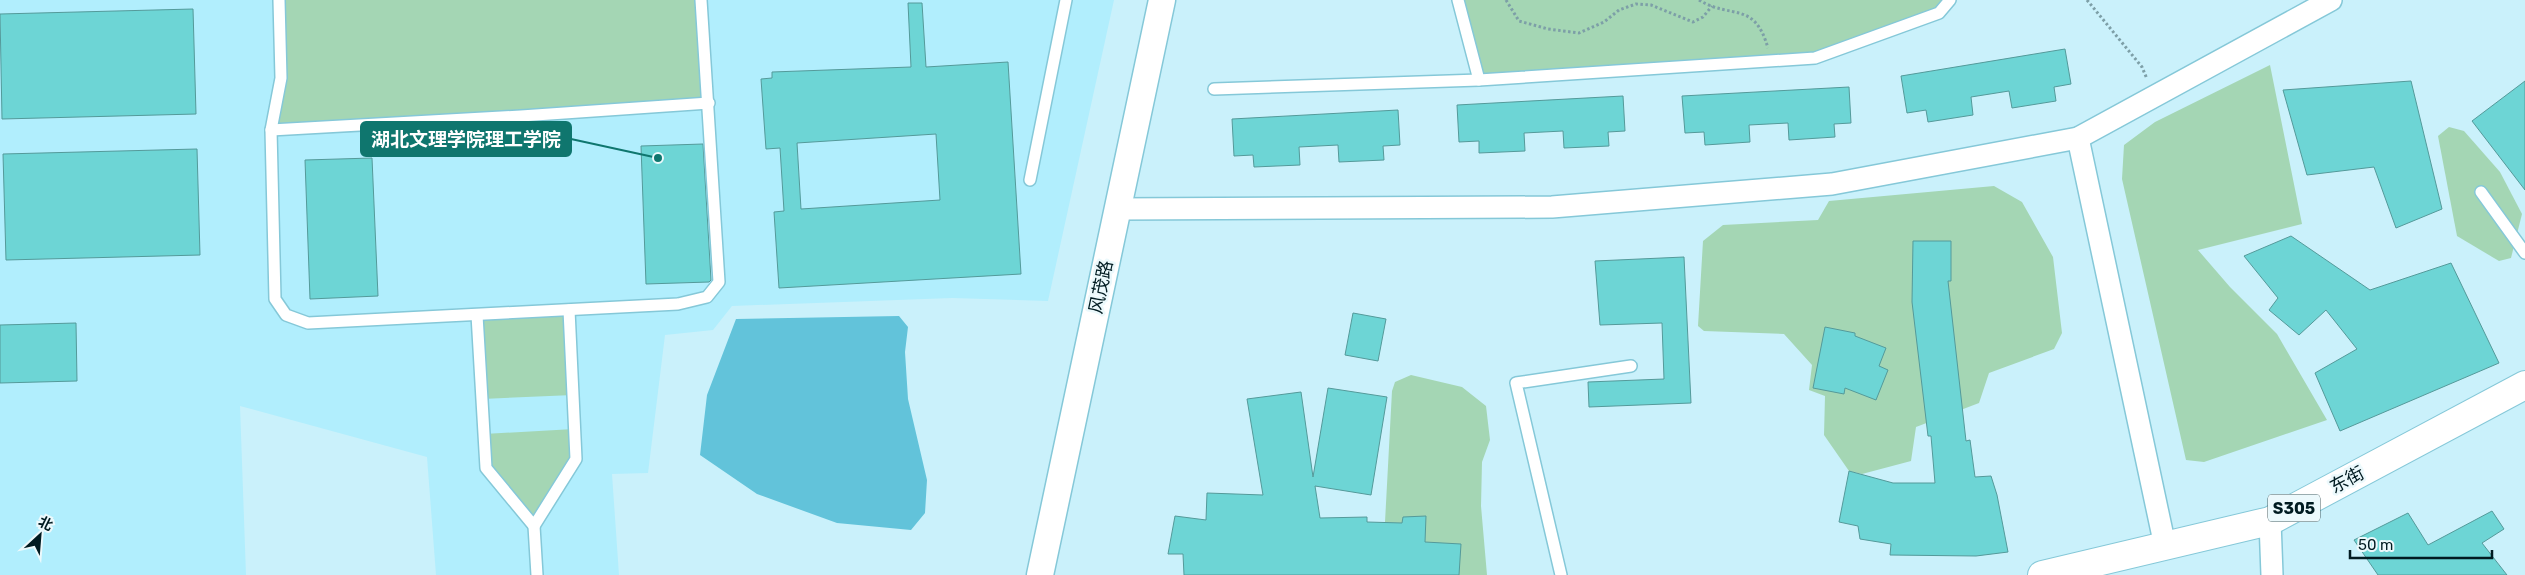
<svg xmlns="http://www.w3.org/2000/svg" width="2525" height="575" viewBox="0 0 2525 575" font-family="Rubik,'Noto Sans SC',sans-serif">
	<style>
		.built { fill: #b1eefd }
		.green { fill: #a4d6b4 }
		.water { fill: #62c3da }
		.building { fill: #6dd5d5; stroke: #549a9a; fill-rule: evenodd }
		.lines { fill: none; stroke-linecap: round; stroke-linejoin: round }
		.service-casing { stroke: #85c8d8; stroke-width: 14 }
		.minor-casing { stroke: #85c8d8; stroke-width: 24 }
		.tertiary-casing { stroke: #85c8d8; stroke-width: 29 }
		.primary-casing { stroke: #85c8d8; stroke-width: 30 }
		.path { stroke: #7d9fa7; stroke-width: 3; stroke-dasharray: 2.5 2.5; stroke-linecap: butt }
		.service { stroke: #fff; stroke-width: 11 }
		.minor { stroke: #fff; stroke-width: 21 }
		.tertiary { stroke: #fff; stroke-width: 26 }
		.primary { stroke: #fff; stroke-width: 28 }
		.labels { text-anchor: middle; stroke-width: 5; stroke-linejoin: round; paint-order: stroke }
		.shield { fill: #ecf9fc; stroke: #485e63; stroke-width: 1 }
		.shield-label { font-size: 16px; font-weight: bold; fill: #011b21 }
		.street-label { font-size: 18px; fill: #011b21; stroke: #ecf9fc }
		.leader { fill: none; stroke: #0f766e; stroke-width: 2 }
		.callout-dot { fill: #0f766e; stroke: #ecf9fc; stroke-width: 2 }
		.callout { fill: #0f766e; stroke: #0f766e; stroke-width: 2 }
		.callout-label { font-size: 19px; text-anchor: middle; font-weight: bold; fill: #fff }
	</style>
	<rect width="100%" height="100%" fill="#caf1fb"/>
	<!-- built -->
	<path class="built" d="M 0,0 L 1114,0 L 1048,301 L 952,298 L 732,306 L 713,330 L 665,335 L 648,473 L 612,474 L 619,575 L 436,575 L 427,457 L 240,406 L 246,575 L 0,575 Z"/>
	<!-- green -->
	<g class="green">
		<path d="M 279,0 L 701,0 L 709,103 L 271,130 L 281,78 Z"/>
		<path d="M 1458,0 L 1950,0 L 1939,13 L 1815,58 L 1479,80 Z"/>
		<path d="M 2270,65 L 2302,224 L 2198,250 L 2230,287 L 2277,334 L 2327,420 L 2204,462 L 2186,460 L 2122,179 L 2124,145 L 2155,122 Z"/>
		<path d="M 2449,127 L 2464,131 L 2500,172 L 2522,214 L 2511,258 L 2499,261 L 2457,236 L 2438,136 Z"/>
		<path d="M 1994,186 L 2022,202 L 2053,257 L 2062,333 L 2054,349 L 1989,373 L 1979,403 L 1916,427 L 1911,461 L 1862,474 L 1849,471 L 1824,435 L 1825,396 L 1809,390 L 1812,365 L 1784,334 L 1704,331 L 1698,326 L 1703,241 L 1723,225 L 1818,220 L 1829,201 Z"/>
		<path d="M 569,310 L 573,395 L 482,399 L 477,315 Z"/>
		<path d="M 1411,375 L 1462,387 L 1486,406 L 1490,440 L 1482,462 L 1481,506 L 1487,575 L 1390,575 L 1385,522 L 1392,391 L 1395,382 Z"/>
		<path d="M 574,429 L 576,459 L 534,526 L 486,468 L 484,434 Z"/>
	</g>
	<!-- water -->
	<path class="water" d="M 899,316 L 908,327 L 905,352 L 908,399 L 927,480 L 925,513 L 911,530 L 837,523 L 757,494 L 700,455 L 707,395 L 736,319 Z"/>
	<!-- building -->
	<g class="building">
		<path d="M 908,3 L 922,3 L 926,67 L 1008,62 L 1021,274 L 779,288 L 774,212 L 784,211 L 780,148 L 766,149 L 761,79 L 772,78 L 772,72 L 911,67 ZM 936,134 L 940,200 L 801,209 L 797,143 Z"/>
		<path d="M 193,9 L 196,114 L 2,119 L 0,14 Z"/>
		<path d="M 2065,49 L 2071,84 L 2054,87 L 2056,101 L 2012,108 L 2009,91 L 1971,97 L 1973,115 L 1928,122 L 1926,110 L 1907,113 L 1901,76 Z"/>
		<path d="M 2411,81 L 2442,209 L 2396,228 L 2374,167 L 2307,175 L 2283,90 Z"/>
		<path d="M 2525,81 L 2525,190 L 2472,121 Z"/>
		<path d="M 1849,87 L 1851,123 L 1834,124 L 1835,137 L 1789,140 L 1788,123 L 1749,125 L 1750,142 L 1705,145 L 1704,132 L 1685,133 L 1682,96 Z"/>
		<path d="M 1623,96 L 1625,131 L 1608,132 L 1609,146 L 1564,148 L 1563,131 L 1524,133 L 1525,151 L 1479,153 L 1479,141 L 1459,142 L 1457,105 Z"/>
		<path d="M 1398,110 L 1400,145 L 1383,146 L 1384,160 L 1339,162 L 1338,145 L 1299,147 L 1300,165 L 1254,167 L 1253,155 L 1234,156 L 1232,119 Z"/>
		<path d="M 703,144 L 711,280 L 709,282 L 646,284 L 641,146 Z"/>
		<path d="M 197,149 L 200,255 L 6,260 L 3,154 Z"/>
		<path d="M 372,158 L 378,296 L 310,299 L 305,160 Z"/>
		<path d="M 2291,236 L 2370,290 L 2451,263 L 2499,363 L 2340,431 L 2315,373 L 2357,349 L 2326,310 L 2299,335 L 2269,310 L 2278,298 L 2244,256 Z"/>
		<path d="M 1913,241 L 1951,241 L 1951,281 L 1948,281 L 1966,441 L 1970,440 L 1975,477 L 1991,476 L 1997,495 L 2008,552 L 1976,556 L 1890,555 L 1891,544 L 1860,539 L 1858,526 L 1839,522 L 1849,471 L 1893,483 L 1935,483 L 1931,436 L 1928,436 L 1912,302 Z"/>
		<path d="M 1684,257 L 1691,403 L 1589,407 L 1588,382 L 1664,379 L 1662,323 L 1600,325 L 1595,261 Z"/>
		<path d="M 1353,313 L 1386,319 L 1378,361 L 1345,355 Z"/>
		<path d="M 76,323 L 77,381 L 0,383 L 0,325 Z"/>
		<path d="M 1825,327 L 1855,333 L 1855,336 L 1886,348 L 1879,366 L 1888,370 L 1876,400 L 1845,388 L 1844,394 L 1813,388 Z"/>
		<path d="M 1328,388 L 1387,397 L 1371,495 L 1315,486 L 1320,518 L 1367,517 L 1367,522 L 1402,523 L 1403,517 L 1426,516 L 1425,542 L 1461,544 L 1459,575 L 1184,575 L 1183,554 L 1168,554 L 1175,516 L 1206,520 L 1207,493 L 1263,495 L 1247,399 L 1301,392 L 1313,477 Z"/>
		<path d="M 2492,511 L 2504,529 L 2482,543 L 2507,575 L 2378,575 L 2354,540 L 2408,513 L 2428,545 Z"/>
	</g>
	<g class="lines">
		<!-- service casing -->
		<g class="service-casing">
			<g id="service">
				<path d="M 279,0 L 281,78 L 271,130 L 275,299 L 286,315 L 308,323 L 678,304 L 707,297 L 719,282 L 701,0"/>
				<path d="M 1458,0 L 1479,80 L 1815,58 L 1939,13 L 1950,0"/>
				<path d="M 1214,89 L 1479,80"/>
				<path d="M 271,130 L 521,116 L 709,103"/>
				<path d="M 1030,180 L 1066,0"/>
				<path d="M 2481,192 L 2525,253"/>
				<path d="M 477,315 L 486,468 L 534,526 L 576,459 L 569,310"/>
				<path d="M 534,526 L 537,575"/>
				<path d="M 1561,575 L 1516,383 L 1631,366"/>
			</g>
		</g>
		<!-- minor casing -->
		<g class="minor-casing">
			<g id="minor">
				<path d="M 2078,138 L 2165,546"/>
				<path d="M 1117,209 L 1552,207 L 1832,184 L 2078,138 L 2331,0"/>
				<path d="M 2270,521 L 2272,575"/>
			</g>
		</g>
		<!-- tertiary casing -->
		<g class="tertiary-casing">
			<path id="tertiary" d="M 1040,575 L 1162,0"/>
		</g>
		<!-- primary casing -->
		<g class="primary-casing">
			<path id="primary" d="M 2042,575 L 2270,521 L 2525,385"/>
		</g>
		<!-- path -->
		<g class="path">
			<path d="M 1506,0 L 1519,21 L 1548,29 L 1579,33 L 1604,22 L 1619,10 L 1636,4 L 1651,5 L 1693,22 L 1703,17 L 1712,6"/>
			<path d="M 1699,0 C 1732,20 1754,0 1768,48"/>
			<path d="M 2087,0 L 2142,67 L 2147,79"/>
		</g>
		<!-- service -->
		<use href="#service" class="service"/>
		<!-- minor -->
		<use href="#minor" class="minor"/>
		<!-- tertiary -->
		<use href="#tertiary" class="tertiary"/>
		<!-- primary -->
		<use href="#primary" class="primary"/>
	</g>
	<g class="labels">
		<!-- shield labels -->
		<rect class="shield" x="2268" y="494.5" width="52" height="27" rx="4"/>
		<g class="shield-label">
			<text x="2294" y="514">S305</text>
		</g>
		<!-- street labels -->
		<g class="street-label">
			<text transform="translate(1101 287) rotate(-78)" y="6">风茂路</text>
			<text transform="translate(2347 480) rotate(-28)" y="6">东街</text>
		</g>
	</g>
	<!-- callouts -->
	<path class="leader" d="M658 158L571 139"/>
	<circle class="callout-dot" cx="658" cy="158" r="5"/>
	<rect class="callout" x="361" y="122" width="210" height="34" rx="5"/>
	<g class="callout-label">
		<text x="466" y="146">湖北文理学院理工学院</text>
	</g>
	<!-- north arrow -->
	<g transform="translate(40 535) rotate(26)" stroke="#ecf9fc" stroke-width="4" paint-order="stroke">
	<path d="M0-4L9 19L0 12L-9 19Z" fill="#011b21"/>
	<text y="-8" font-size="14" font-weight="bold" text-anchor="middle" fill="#011b21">北</text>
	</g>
	<!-- scale -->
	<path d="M2350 550v8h142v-8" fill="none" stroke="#011b21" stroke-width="2.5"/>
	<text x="2358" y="550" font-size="15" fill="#011b21" stroke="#ecf9fc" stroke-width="4" paint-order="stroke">50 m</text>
</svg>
